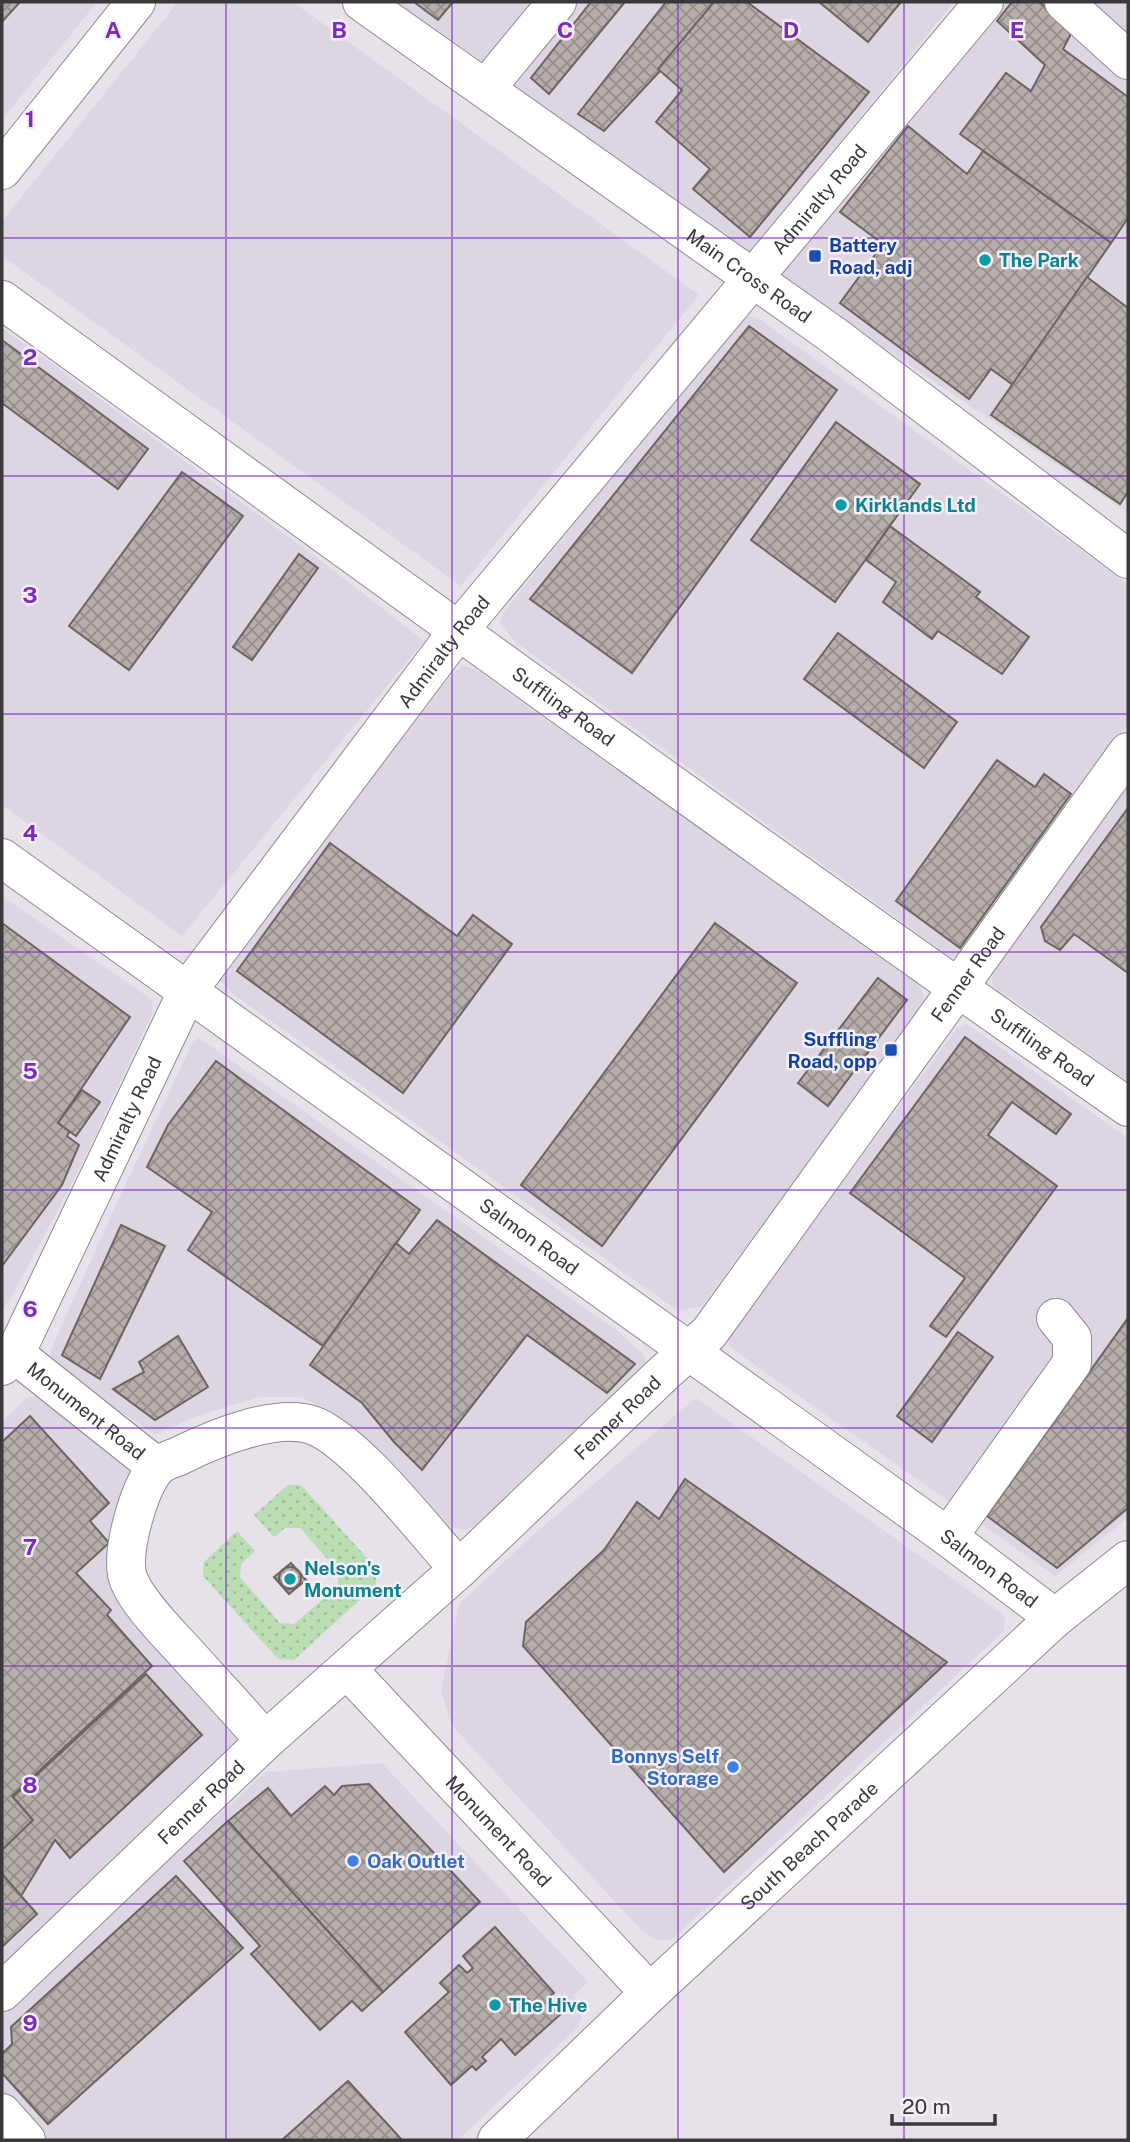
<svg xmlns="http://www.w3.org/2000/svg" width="1130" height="2142" viewBox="0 0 1130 2142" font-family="'Public Sans',sans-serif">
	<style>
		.built { fill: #ded5e3 }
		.grass { fill: url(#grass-dots) }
		.building { fill: url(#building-cross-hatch); stroke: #6d6561; stroke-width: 2 }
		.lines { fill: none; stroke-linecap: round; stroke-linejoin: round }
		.minor-casing { stroke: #8f8b92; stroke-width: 40 }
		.major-casing { stroke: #8f8b92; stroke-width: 40 }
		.minor { stroke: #fff; stroke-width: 38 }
		.major { stroke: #fff; stroke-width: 38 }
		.grid { fill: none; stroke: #7b2cbf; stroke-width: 2; stroke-opacity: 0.55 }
		.transit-dot { fill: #1a4fb4; stroke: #f4eff7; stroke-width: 2.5 }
		.culture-dot { fill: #0f9aa8; stroke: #f4eff7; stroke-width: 2.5 }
		.shop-dot { fill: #3f7fe0; stroke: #f4eff7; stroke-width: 2.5 }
		.labels { text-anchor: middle; stroke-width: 5; stroke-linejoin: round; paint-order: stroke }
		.street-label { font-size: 19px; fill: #3a383b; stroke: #f4eff7 }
		.transit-label { font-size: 19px; font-weight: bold; fill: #164399; stroke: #f4eff7; text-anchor: start }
		.culture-label { font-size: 19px; font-weight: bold; fill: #0d838f; stroke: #f4eff7; text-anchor: start }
		.shop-label { font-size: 19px; font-weight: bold; fill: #366cbe; stroke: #f4eff7; text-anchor: end }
		.grid-label { font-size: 23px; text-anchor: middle; font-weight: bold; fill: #7b2cbf; stroke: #f4eff7; stroke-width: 5; stroke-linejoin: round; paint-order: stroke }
	</style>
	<defs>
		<pattern id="grass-dots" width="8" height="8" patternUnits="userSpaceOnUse" patternTransform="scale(1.75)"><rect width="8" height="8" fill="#baddb3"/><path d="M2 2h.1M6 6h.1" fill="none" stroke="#a1be9b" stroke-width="1.8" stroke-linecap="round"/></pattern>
		<pattern id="building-cross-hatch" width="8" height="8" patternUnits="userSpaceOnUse" patternTransform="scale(1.75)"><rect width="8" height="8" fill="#b6aeaa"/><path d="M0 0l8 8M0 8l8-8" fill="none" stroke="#958f8c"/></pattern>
	</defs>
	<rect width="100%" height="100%" fill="#e7e2e9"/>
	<!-- built -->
	<g class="built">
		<path d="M 2,2 L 97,2 L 2,120 Z"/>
		<path d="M 178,2 L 293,2 L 699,295 L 461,586 L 2,256 L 2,221 Z"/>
		<path d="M 394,2 L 954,2 L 751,251 L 742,251 Z"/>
		<path d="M 999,2 L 1050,2 L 1128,72 L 1128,513 L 784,280 L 780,271 Z"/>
		<path d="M 1090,2 L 1128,2 L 1128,36 Z"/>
		<path d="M 749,316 L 758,318 L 1128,584 L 1128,724 L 970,948 L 959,956 L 950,957 L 514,641 L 500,622 L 503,613 L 731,328 L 741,320 Z"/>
		<path d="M 2,327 L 316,557 L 424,641 L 182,936 L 2,805 Z"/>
		<path d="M 464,666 L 475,669 L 921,986 L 924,999 L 923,1008 L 702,1306 L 678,1311 L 233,994 L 221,982 L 220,973 L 453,673 Z"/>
		<path d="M 1128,787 L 1128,1082 L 1011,998 L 999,993 L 992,982 L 993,970 Z"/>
		<path d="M 2,896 L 151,999 L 153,1012 L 78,1172 L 11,1298 L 2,1309 Z"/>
		<path d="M 967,1024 L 1128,1138 L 1128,1518 L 1055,1576 L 728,1346 L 733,1331 L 957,1028 Z"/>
		<path d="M 199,1038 L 619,1332 L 646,1357 L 644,1369 L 484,1521 L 467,1530 L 444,1526 L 356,1430 L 335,1413 L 300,1397 L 259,1397 L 200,1415 L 155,1434 L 80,1385 L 50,1362 L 51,1349 L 121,1194 L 193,1042 Z"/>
		<path d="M 39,1396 L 138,1466 L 127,1541 L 237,1730 L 238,1740 L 225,1761 L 2,1964 L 2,1422 L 27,1397 Z"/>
		<path d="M 696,1398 L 1001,1613 L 1005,1619 L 1004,1631 L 671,1940 L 656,1940 L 642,1931 L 457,1731 L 449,1719 L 441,1690 L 459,1604 L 535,1533 Z"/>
		<path d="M 382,1763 L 588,1982 L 574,1995 L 583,2012 L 579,2026 L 458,2140 L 44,2140 L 2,2095 L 2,2012 L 266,1772 Z"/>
	</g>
	<!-- grass -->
	<path class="grass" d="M 288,1485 L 301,1485 L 376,1568 L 376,1585 L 294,1660 L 278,1659 L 203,1576 L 204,1562 L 237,1531 L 255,1551 L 241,1564 L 240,1577 L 280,1623 L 294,1624 L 338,1586 L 338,1571 L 300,1528 L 285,1528 L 274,1537 L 254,1515 Z"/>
	<!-- building -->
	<g class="building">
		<path d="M 2,2 L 20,2 L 2,22 Z"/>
		<path d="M 414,2 L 453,2 L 438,20 Z"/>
		<path d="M 591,2 L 625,2 L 549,94 L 531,78 Z"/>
		<path d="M 666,2 L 714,2 L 660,71 L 604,131 L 578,114 Z"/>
		<path d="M 714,2 L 747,2 L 869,92 L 750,237 L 693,189 L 710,169 L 656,122 L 682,90 L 658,69 Z"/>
		<path d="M 819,2 L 901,2 L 868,42 Z"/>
		<path d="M 1012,2 L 1040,2 L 1072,32 L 1063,49 L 1128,97 L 1128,218 L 1111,243 L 960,134 L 1006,73 L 1031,91 L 1045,65 L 997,21 Z"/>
		<path d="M 908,126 L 967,174 L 983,151 L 1111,243 L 1013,385 L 991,369 L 969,399 L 840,303 L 883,244 L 840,212 Z"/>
		<path d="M 1087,277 L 1128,308 L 1128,492 L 1120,504 L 991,415 Z"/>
		<path d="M 749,326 L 837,390 L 632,673 L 530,599 Z"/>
		<path d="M 2,340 L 148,449 L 118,489 L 2,403 Z"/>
		<path d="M 836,422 L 920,484 L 835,602 L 751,540 Z"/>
		<path d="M 182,472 L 243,516 L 129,670 L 69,626 Z"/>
		<path d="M 890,526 L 980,592 L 976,597 L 1029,637 L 1002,674 L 938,631 L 932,639 L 883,602 L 896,582 L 866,560 Z"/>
		<path d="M 299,554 L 318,568 L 252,660 L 233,647 Z"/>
		<path d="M 838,633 L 957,722 L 924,768 L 804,679 Z"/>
		<path d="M 997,760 L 1035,787 L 1044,774 L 1071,794 L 960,948 L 896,901 Z"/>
		<path d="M 1128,808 L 1128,973 L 1074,934 L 1060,950 L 1045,941 L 1041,927 Z"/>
		<path d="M 330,843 L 457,936 L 473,915 L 512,944 L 403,1093 L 237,971 Z"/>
		<path d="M 2,923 L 130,1017 L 58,1123 L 70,1131 L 67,1136 L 79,1145 L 62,1185 L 2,1266 Z"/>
		<path d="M 715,923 L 797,983 L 602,1246 L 521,1185 Z"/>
		<path d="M 878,978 L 907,1000 L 828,1106 L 798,1083 Z"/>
		<path d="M 965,1037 L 1071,1114 L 1056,1134 L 1012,1102 L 988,1135 L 1057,1186 L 946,1337 L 930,1326 L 965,1278 L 850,1193 Z"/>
		<path d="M 216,1061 L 420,1210 L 323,1346 L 188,1250 L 212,1212 L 147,1167 L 168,1125 Z"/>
		<path d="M 82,1090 L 100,1102 L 76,1136 L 58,1123 Z"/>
		<path d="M 437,1220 L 635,1364 L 607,1393 L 527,1335 L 422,1470 L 394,1442 L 362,1403 L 310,1365 L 396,1243 L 409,1254 Z"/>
		<path d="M 121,1225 L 165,1246 L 100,1379 L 62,1355 Z"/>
		<path d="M 1128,1318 L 1128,1508 L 1057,1568 L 987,1516 Z"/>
		<path d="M 958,1332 L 993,1357 L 932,1442 L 897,1416 Z"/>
		<path d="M 178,1336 L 208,1387 L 155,1420 L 113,1389 L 144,1372 L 139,1362 Z"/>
		<path d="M 30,1416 L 109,1503 L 90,1521 L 109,1543 L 76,1573 L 111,1610 L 107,1615 L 152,1666 L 12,1796 L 33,1820 L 2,1850 L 2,1442 Z"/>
		<path d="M 685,1479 L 947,1662 L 724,1872 L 523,1646 L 526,1622 L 604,1550 L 637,1502 L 659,1519 Z"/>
		<path d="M 291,1563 L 306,1580 L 289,1594 L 274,1577 Z"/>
		<circle cx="290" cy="1578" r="11"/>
		<path d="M 146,1674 L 202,1735 L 70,1858 L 55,1840 L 21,1896 L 2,1874 L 2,1850 L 33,1820 L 13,1797 Z"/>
		<path d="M 369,1784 L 480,1902 L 383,1992 L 228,1821 L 268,1788 L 291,1816 L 325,1786 L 334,1795 L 342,1786 Z"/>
		<path d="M 228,1821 L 383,1992 L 362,2011 L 352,2001 L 320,2030 L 251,1954 L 260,1946 L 184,1861 Z"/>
		<path d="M 2,1874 L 37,1914 L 2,1947 Z"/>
		<path d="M 176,1876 L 243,1948 L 48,2124 L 2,2073 L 2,2054 L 12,2044 L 11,2027 Z"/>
		<path d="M 495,1927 L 554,1993 L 549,1997 L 562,2013 L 515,2055 L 501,2039 L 482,2057 L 486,2061 L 476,2070 L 472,2066 L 451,2085 L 405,2032 L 449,1992 L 440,1983 L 459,1965 L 467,1973 L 473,1968 L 463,1956 Z"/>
		<path d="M 348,2081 L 402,2140 L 282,2140 Z"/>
	</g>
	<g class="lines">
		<!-- minor casing -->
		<g class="minor-casing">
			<g id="minor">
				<path id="s1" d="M 362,2 L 833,335 L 1128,559"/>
				<path d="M 1064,2 L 1128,60"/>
				<path d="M 486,88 L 557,2"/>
				<path id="s2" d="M 2,300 C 376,571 749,843 1128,1107"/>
				<path id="s3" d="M 2,858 L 948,1537 L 1055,1618"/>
				<path id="s4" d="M 15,1354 L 157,1467"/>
				<path id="s5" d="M 2,1366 L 15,1354 L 188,990 L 458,631 L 984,2"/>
				<path d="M 948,1537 L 1072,1363 L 1072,1338 L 1056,1318"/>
				<path id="s6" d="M 347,1669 L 650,1993"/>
				<path d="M 265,1741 C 240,1711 213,1683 187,1654 C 170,1635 132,1598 127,1574 C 122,1548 139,1488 156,1468 C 161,1462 172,1459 179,1456 C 213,1439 275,1413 312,1425 C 355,1440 426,1533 459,1569"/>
				<path id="s7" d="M 2,1992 L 265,1741 L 459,1569 L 665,1372 L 709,1333 L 1128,752"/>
				<path d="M 2,2113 L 26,2140"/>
				<path id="s8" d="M 497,2140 L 650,1993 L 1055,1618 L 1128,1560"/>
			</g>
		</g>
		<!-- major casing -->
		<g class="major-casing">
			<path id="major" d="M 2,170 L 136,2"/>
		</g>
		<!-- minor -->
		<use href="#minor" class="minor"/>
		<!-- major -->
		<use href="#major" class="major"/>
	</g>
	<!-- grid -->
	<path class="grid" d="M 226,2 L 226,2140M 452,2 L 452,2140M 678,2 L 678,2140M 904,2 L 904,2140M 2,238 L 1128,238M 2,476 L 1128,476M 2,714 L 1128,714M 2,952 L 1128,952M 2,1190 L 1128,1190M 2,1428 L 1128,1428M 2,1666 L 1128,1666M 2,1904 L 1128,1904"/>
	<!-- markers -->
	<g class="transit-dot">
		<rect x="808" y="249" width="14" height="14" rx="3.5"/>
		<rect x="884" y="1043" width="14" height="14" rx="3.5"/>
	</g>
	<g class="culture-dot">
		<circle cx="985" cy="260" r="7"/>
		<circle cx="841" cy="505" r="7"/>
		<circle cx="290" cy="1579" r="7"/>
		<circle cx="495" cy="2005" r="7"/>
	</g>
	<g class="shop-dot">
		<circle cx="733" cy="1767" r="7"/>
		<circle cx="353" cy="1861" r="7"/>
	</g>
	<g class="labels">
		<!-- street labels -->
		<g class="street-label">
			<text dy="7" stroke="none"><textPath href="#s5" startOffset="1433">Admiralty Road</textPath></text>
			<text dy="7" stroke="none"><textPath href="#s1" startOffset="474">Main Cross Road</textPath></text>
			<text dy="7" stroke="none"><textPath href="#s5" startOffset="845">Admiralty Road</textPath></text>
			<text dy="7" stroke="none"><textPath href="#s2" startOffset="693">Suffling Road</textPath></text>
			<text dy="7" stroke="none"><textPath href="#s7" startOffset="1409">Fenner Road</textPath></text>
			<text dy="7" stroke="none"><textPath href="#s2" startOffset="1281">Suffling Road</textPath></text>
			<text dy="7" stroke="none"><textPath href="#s5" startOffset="278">Admiralty Road</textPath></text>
			<text dy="7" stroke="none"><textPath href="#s3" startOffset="649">Salmon Road</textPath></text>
			<text dy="7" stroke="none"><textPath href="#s4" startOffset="91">Monument Road</textPath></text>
			<text dy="7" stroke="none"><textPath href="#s7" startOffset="842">Fenner Road</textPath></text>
			<text dy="7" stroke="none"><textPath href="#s3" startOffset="1216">Salmon Road</textPath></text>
			<text dy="7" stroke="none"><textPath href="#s7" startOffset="275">Fenner Road</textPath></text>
			<text dy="7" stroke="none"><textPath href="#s6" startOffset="222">Monument Road</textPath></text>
			<text dy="7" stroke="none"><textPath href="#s8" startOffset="429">South Beach Parade</textPath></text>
		</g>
		<!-- transit labels -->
		<g class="transit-label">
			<text x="829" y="252">Battery<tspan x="829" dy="22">Road, adj</tspan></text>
			<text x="877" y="1046" text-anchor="end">Suffling<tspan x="877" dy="22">Road, opp</tspan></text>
		</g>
		<!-- culture labels -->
		<g class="culture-label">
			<text x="999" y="267">The Park</text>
			<text x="855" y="512">Kirklands Ltd</text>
			<text x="304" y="1575">Nelson's<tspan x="304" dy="22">Monument</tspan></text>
			<text x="509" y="2012">The Hive</text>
		</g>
		<!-- shop labels -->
		<g class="shop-label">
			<text x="719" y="1763">Bonnys Self<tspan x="719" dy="22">Storage</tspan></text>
			<text x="367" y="1868" text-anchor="start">Oak Outlet</text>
		</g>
	</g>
	<g class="grid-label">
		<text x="113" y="38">A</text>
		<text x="339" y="38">B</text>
		<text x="565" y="38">C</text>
		<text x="791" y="38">D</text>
		<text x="1017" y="38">E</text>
		<text x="30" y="127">1</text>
		<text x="30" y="365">2</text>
		<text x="30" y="603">3</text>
		<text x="30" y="841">4</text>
		<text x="30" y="1079">5</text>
		<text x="30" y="1317">6</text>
		<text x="30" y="1555">7</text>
		<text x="30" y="1793">8</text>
		<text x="30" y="2031">9</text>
	</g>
	<!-- border -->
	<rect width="1130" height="2142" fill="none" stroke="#3a383b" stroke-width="7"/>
	<!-- scale -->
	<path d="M892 2114v10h103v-10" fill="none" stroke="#3a383b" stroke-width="3.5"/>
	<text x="902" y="2114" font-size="21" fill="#3a383b" stroke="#f4eff7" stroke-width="5" paint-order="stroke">20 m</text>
</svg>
